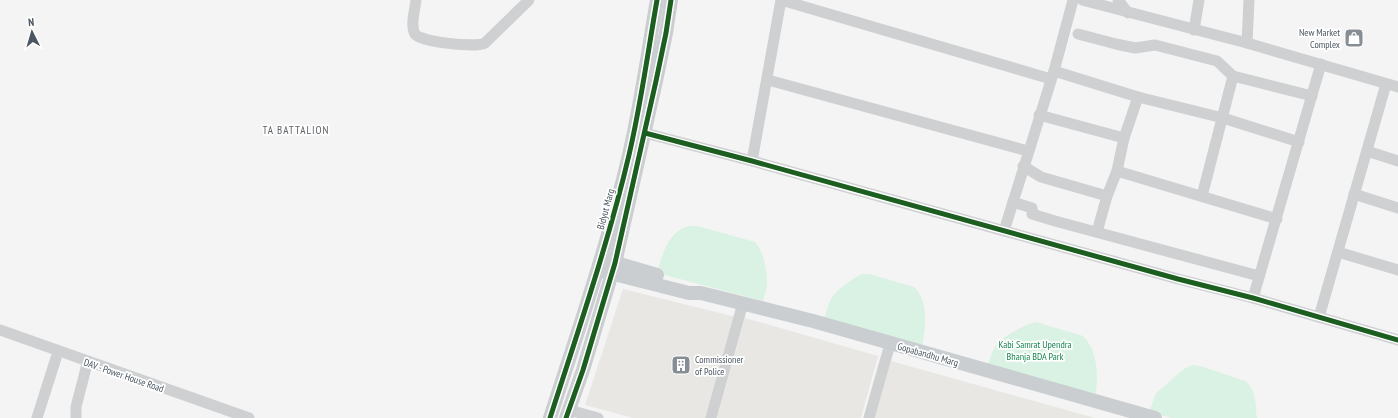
<svg xmlns="http://www.w3.org/2000/svg" width="1398" height="418" viewBox="0 0 1398 418" font-family="'PT Sans Narrow',sans-serif">
	<style>
		.commercial { fill: #e8e7e3 }
		.green { fill: #d9f2e3 }
		.lines { fill: none; stroke-linecap: round; stroke-linejoin: round }
		.minor { stroke: #ced0d2; stroke-width: 11 }
		.major { stroke: #caced1; stroke-width: 14 }
		.cycleway-casing { stroke: #fff; stroke-width: 8 }
		.cycleway { stroke: #1b5e20; stroke-width: 5 }
		.labels { text-anchor: middle; stroke-width: 3.5; stroke-linejoin: round; paint-order: stroke }
		.poi-label { font-size: 10px; fill: #4a5661; stroke: #fff; text-anchor: end }
		.street-label { font-size: 10px; fill: #4a5661; stroke: #fff }
		.park-label { font-size: 10px; fill: #17864f; stroke: #fff }
		.neighbourhood-label { font-size: 11px; letter-spacing: 1px; fill: #5f6368; stroke: #fff }
	</style>
	<rect width="100%" height="100%" fill="#f4f4f4"/>
	<!-- commercial -->
	<g class="commercial">
		<path d="M 623,289 L 736,317 L 707,418 L 633,418 L 585,405 Z"/>
		<path d="M 745,318 L 878,356 L 861,418 L 717,418 Z"/>
		<path d="M 891,361 L 1095,418 L 874,418 Z"/>
	</g>
	<!-- green -->
	<g class="green">
		<path d="M 688,226 L 697,226 L 755,242 C 764,251 767,272 767,285 C 767,290 764,296 763,301 L 657,273 C 662,255 668,232 688,226 Z"/>
		<path d="M 862,274 L 869,274 L 914,287 C 929,301 926,328 922,347 L 824,319 C 827,311 828,302 834,295 C 839,288 854,278 862,274 Z"/>
		<path d="M 1036,322 L 1083,336 C 1098,351 1098,374 1096,394 L 988,365 C 990,359 992,350 997,344 C 1003,336 1026,324 1036,322 Z"/>
		<path d="M 1193,365 L 1200,366 L 1245,381 C 1257,390 1255,404 1257,418 L 1172,418 L 1149,412 L 1156,393 L 1184,369 Z"/>
	</g>
	<g class="lines">
		<!-- minor -->
		<g class="minor">
			<path d="M 416,0 C 415,9 410,26 415,34 C 420,42 477,48 485,43 L 529,0"/>
			<path d="M 1082,0 L 1247,43 L 1398,87"/>
			<path d="M 1118,0 L 1128,13"/>
			<path d="M 1194,30 L 1199,0"/>
			<path d="M 1078,34 L 1116,44 L 1135,48 L 1155,45 L 1217,61 L 1233,76 L 1312,96"/>
			<path d="M 1247,43 L 1249,0"/>
			<path d="M 1054,71 L 1138,97 L 1223,118 L 1299,142"/>
			<path d="M 768,80 L 1028,151"/>
			<path d="M 1039,115 L 1124,138"/>
			<path d="M 645,133 L 752,161 L 1178,279 L 1253,298 L 1398,340"/>
			<path d="M 1367,151 L 1398,161"/>
			<path d="M 752,161 L 781,0 L 1051,79"/>
			<path d="M 1023,166 L 1041,177 L 1107,196"/>
			<path d="M 1117,171 L 1277,219"/>
			<path d="M 1354,194 L 1398,208"/>
			<path d="M 1202,196 L 1233,76"/>
			<path d="M 1013,202 L 1032,208 L 1032,214 L 1055,221 L 1259,276"/>
			<path d="M 1004,231 L 1054,71 L 1073,0"/>
			<path d="M 1097,232 L 1107,196 L 1117,171 L 1124,138 L 1138,97"/>
			<path d="M 1338,252 L 1398,270"/>
			<path d="M 1253,298 L 1321,64"/>
			<path d="M 1319,317 L 1386,84"/>
			<path d="M 0,330 L 249,418"/>
			<path d="M 569,410 L 598,418"/>
			<path d="M 37,418 L 56,358"/>
			<path d="M 76,418 L 76,407 L 86,368"/>
			<path d="M 711,418 L 743,303"/>
			<path d="M 869,418 L 890,344"/>
		</g>
		<!-- major -->
		<g class="major">
			<path d="M 606,260 L 657,275"/>
			<path d="M 598,270 L 689,293 L 701,293 L 813,321 L 1155,418"/>
			<path d="M 550,418 C 578,331 608,244 629,155 C 641,104 648,51 657,0"/>
			<path d="M 566,418 L 583,370 L 615,263 L 656,81 L 666,33 L 671,0"/>
		</g>
		<!-- cycleway casing -->
		<g class="cycleway-casing">
			<g id="cycleway">
				<path d="M 645,133 L 752,161 L 1178,279 L 1253,298 L 1398,340"/>
				<path d="M 550,418 C 578,331 608,244 629,155 C 641,104 648,51 657,0"/>
				<path d="M 566,418 L 583,370 L 615,263 L 656,81 L 666,33 L 671,0"/>
			</g>
		</g>
		<!-- cycleway -->
		<use href="#cycleway" class="cycleway"/>
	</g>
	<!-- icons -->
	<defs>
		<g id="shop-square" transform="scale(1)"><rect x="-9" y="-9" width="18" height="18" rx="4" fill="#868d94" stroke="#fff"/><path d="M-5-2.5h2.3a2.7 3.5 0 0 1 5.4 0H5L5.5 6h-11ZM-1.5-2.5h3a1.5 2.3 0 0 0-3 0Z" fill="#fff"/></g>
		<g id="building-square" transform="scale(1)"><rect x="-9" y="-9" width="18" height="18" rx="4" fill="#868d94" stroke="#fff"/><path d="M-4-6H4V6H1V3H-1V6H-4ZM-2.5-4.3h1.7v1.8h-1.7ZM.8-4.3h1.7v1.8H.8ZM-2.5-1h1.7V.8h-1.7ZM.8-1h1.7V.8H.8Z" fill="#fff"/></g>
	</defs>
	<g fill-rule="evenodd">
		<use href="#shop-square" x="1354" y="38"/>
		<use href="#building-square" x="681" y="365"/>
	</g>
	<g class="labels">
		<!-- poi labels -->
		<g class="poi-label">
			<text x="1340" y="36">New Market<tspan x="1340" dy="12">Complex</tspan></text>
			<text x="695" y="363" text-anchor="start">Commissioner<tspan x="695" dy="12">of Police</tspan></text>
		</g>
		<!-- street labels -->
		<g class="street-label">
			<text transform="translate(605 209) rotate(-75)" y="4">Bidyut Marg</text>
			<text transform="translate(928 354) rotate(16)" y="4">Gopabandhu Marg</text>
			<text transform="translate(124 375) rotate(19)" y="4">DAV - Power House Road</text>
		</g>
		<!-- park labels -->
		<g class="park-label">
			<text x="1035" y="348">Kabi Samrat Upendra<tspan x="1035" dy="12">Bhanja BDA Park</tspan></text>
		</g>
		<!-- neighbourhood labels -->
		<g class="neighbourhood-label">
			<text x="296" y="134">TA BATTALION</text>
		</g>
	</g>
	<!-- north arrow -->
	<g transform="translate(32 32) rotate(355)" stroke="#ffffff" stroke-width="3" paint-order="stroke">
	<path d="M0-3L7 15L0 10L-7 15Z" fill="#4a5661"/>
	<text y="-6" font-size="11" font-weight="bold" text-anchor="middle" fill="#4a5661">N</text>
	</g>
</svg>
